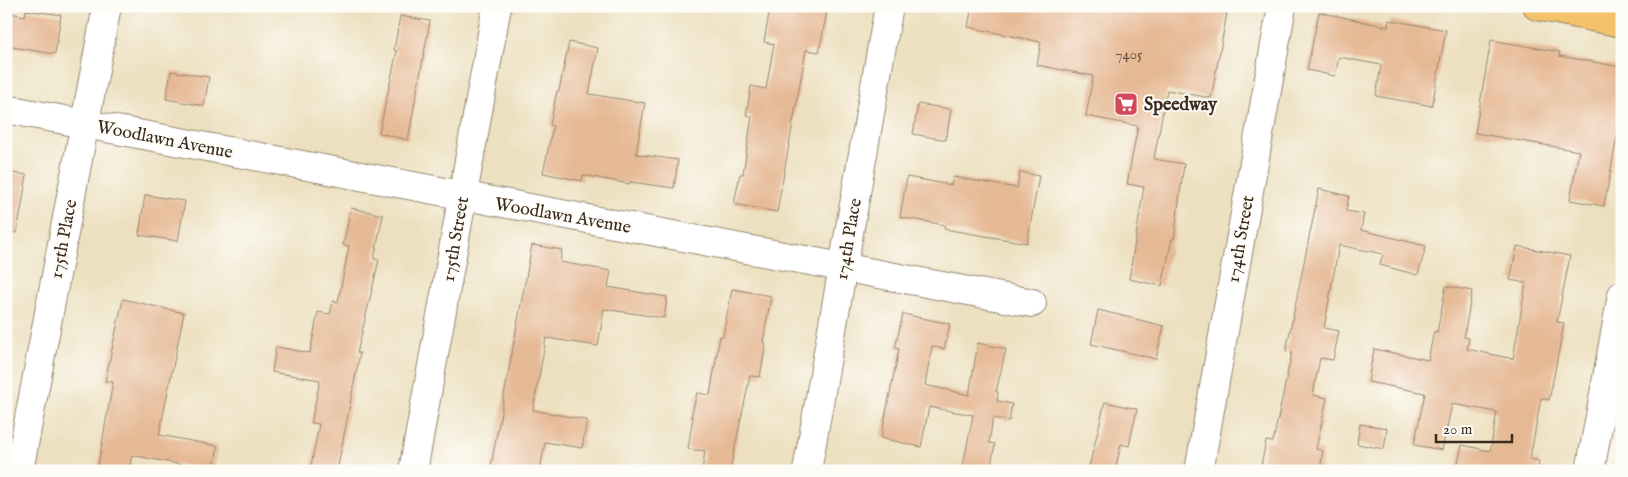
<svg xmlns="http://www.w3.org/2000/svg" width="1628" height="477" viewBox="0 0 1628 477" font-family="'IM FELL English',serif">
	<style>
		.building { fill: #e6b995 }
		.lines { fill: none; stroke-linecap: round; stroke-linejoin: round }
		.minor-casing { stroke: #94856f; stroke-width: 30 }
		.tertiary-casing { stroke: #94856f; stroke-width: 30 }
		.primary-casing { stroke: #94856f; stroke-width: 30 }
		.minor { stroke: #fff; stroke-width: 28 }
		.tertiary { stroke: #fff; stroke-width: 28 }
		.primary { stroke: #f3c26a; stroke-width: 28 }
		.labels { text-anchor: middle; stroke-width: 4; stroke-linejoin: round; paint-order: stroke }
		.number-label { font-size: 15px; fill: #664e3c }
		.poi-label { font-size: 18px; font-weight: bold; fill: #3b2a1e; stroke: #fdfcf7; text-anchor: start }
		.street-label { font-size: 18px; fill: #3b2a1e; stroke: #fdfcf7 }
	</style>
	<rect width="100%" height="100%" fill="#fdfcf7"/>
	<filter id="ink" filterUnits="userSpaceOnUse"><feTurbulence type="fractalNoise" baseFrequency=".02" numOctaves="2"/><feDisplacementMap in="SourceGraphic" scale="10" xChannelSelector="R" yChannelSelector="G"/><feConvolveMatrix kernelMatrix="1 2 1 2 8 2 1 2 1" color-interpolation-filters="sRGB"/></filter>
	<filter id="wash" filterUnits="userSpaceOnUse"><feTurbulence type="fractalNoise" baseFrequency=".0096" numOctaves="4" result="noise"/><feDisplacementMap in="SourceGraphic" scale="20" xChannelSelector="R" yChannelSelector="G"/><feGaussianBlur stdDeviation="1.12" result="paint"/><feColorMatrix in="noise" values="0 0 0 0 0 0 0 0 0 0 0 0 0 0 0 0 0 1.4 0 .05"/><feComposite in="paint" operator="in"/></filter>
	<g filter="url(#wash)">
		<rect width="100%" height="100%" fill="#ede0c0"/>
		<g id="blocks">
			<!-- building -->
			<g class="building">
				<path d="M 783,6 L 828,6 L 819,52 L 806,50 L 777,212 L 734,204 L 740,174 L 743,174 L 752,116 L 746,115 L 751,86 L 766,89 L 774,44 L 764,42 L 770,8 L 782,10 Z"/>
				<path d="M 972,6 L 1191,6 L 1227,13 L 1211,98 L 1167,90 L 1154,159 L 1184,164 L 1174,239 L 1172,239 L 1162,286 L 1129,279 L 1144,187 L 1127,184 L 1138,126 L 1086,116 L 1093,76 L 1037,65 L 1041,42 L 968,27 Z"/>
				<path d="M 26,10 L 61,15 L 55,54 L 6,46 L 6,12 L 25,16 Z"/>
				<path d="M 1319,12 L 1388,27 L 1389,20 L 1446,30 L 1432,106 L 1376,96 L 1381,65 L 1339,57 L 1335,76 L 1307,70 Z"/>
				<path d="M 400,16 L 430,21 L 408,140 L 379,133 L 397,51 L 394,50 Z"/>
				<path d="M 1491,40 L 1560,52 L 1559,56 L 1622,67 L 1622,111 L 1604,206 L 1570,200 L 1579,151 L 1475,133 Z"/>
				<path d="M 569,42 L 598,48 L 589,94 L 645,103 L 636,154 L 678,160 L 674,188 L 630,182 L 629,184 L 583,175 L 582,181 L 543,173 L 553,126 L 550,125 L 557,91 L 559,91 Z"/>
				<path d="M 171,71 L 209,77 L 204,106 L 166,99 Z"/>
				<path d="M 918,104 L 951,109 L 946,140 L 913,134 Z"/>
				<path d="M 6,172 L 27,175 L 17,233 L 6,232 Z"/>
				<path d="M 1020,172 L 1039,176 L 1027,243 L 944,229 L 945,225 L 900,217 L 907,177 L 951,185 L 953,177 L 1017,188 Z"/>
				<path d="M 1319,189 L 1349,196 L 1346,211 L 1364,214 L 1361,230 L 1426,246 L 1418,275 L 1380,265 L 1383,254 L 1339,245 L 1324,328 L 1339,331 L 1333,360 L 1320,358 L 1313,395 L 1327,398 L 1316,449 L 1323,451 L 1320,471 L 1260,471 L 1266,441 L 1273,442 L 1292,352 L 1286,351 Z"/>
				<path d="M 145,195 L 185,201 L 178,241 L 139,235 Z"/>
				<path d="M 351,208 L 383,215 L 374,259 L 379,260 L 357,353 L 360,353 L 337,471 L 310,471 L 319,424 L 311,423 L 320,380 L 272,372 L 276,347 L 310,353 L 318,312 L 330,314 L 333,301 L 338,302 L 349,246 L 343,245 Z"/>
				<path d="M 532,245 L 562,250 L 560,262 L 611,271 L 608,287 L 667,297 L 664,318 L 604,309 L 598,346 L 546,338 L 533,410 L 587,420 L 582,448 L 545,442 L 540,471 L 490,471 Z"/>
				<path d="M 1517,246 L 1570,256 L 1557,322 L 1564,323 L 1555,371 L 1549,400 L 1541,398 L 1530,459 L 1539,461 L 1538,471 L 1456,471 L 1462,445 L 1490,451 L 1497,412 L 1452,404 L 1442,450 L 1414,445 L 1425,393 L 1368,382 L 1374,349 L 1428,360 L 1434,331 L 1437,332 L 1446,286 L 1472,291 L 1464,337 L 1469,338 L 1467,349 L 1513,359 L 1526,283 L 1510,280 Z"/>
				<path d="M 732,289 L 771,296 L 763,342 L 766,343 L 760,377 L 750,376 L 730,471 L 702,471 L 705,451 L 688,449 L 693,417 L 691,417 L 697,393 L 710,395 L 720,336 L 723,336 Z"/>
				<path d="M 123,299 L 184,313 L 159,435 L 218,446 L 213,471 L 132,455 L 129,471 L 97,471 L 113,382 L 105,381 Z"/>
				<path d="M 1098,310 L 1164,326 L 1156,359 L 1091,344 Z"/>
				<path d="M 903,314 L 950,324 L 944,349 L 932,346 L 925,385 L 969,395 L 978,343 L 1006,349 L 996,392 L 998,392 L 997,401 L 1012,404 L 1009,421 L 993,418 L 989,443 L 995,444 L 990,471 L 963,465 L 973,415 L 929,407 L 921,447 L 881,438 L 899,349 L 895,348 Z"/>
				<path d="M 1105,402 L 1137,409 L 1129,446 L 1121,444 L 1115,471 L 1088,471 Z"/>
				<path d="M 1360,424 L 1387,428 L 1384,449 L 1357,444 Z"/>
			</g>
		</g>
	</g>
	<g filter="url(#ink)">
		<use href="#blocks" fill-opacity="0" stroke="#94856f" stroke-width="1"/>
		<g class="lines">
			<!-- minor casing -->
			<g class="minor-casing">
				<g id="minor">
					<path d="M 6,109 L 1032,303"/>
					<path d="M 19,471 L 107,6"/>
					<path d="M 807,471 L 889,6"/>
					<path d="M 1199,471 L 1282,6"/>
					<path d="M 1590,471 L 1622,295"/>
				</g>
			</g>
			<!-- tertiary casing -->
			<g class="tertiary-casing">
				<path id="tertiary" d="M 413,471 L 497,6"/>
			</g>
			<!-- primary casing -->
			<g class="primary-casing">
				<path id="primary" d="M 1537,6 L 1622,23"/>
			</g>
			<!-- minor -->
			<use href="#minor" class="minor"/>
			<!-- tertiary -->
			<use href="#tertiary" class="tertiary"/>
			<!-- primary -->
			<use href="#primary" class="primary"/>
		</g>
	</g>
	<!-- icons -->
	<defs>
		<g id="supermarket-square" transform="scale(1.25)"><rect x="-9" y="-9" width="18" height="18" rx="4" fill="#d1495b" stroke="#fdfcf7"/><path d="M-6-5.5h2.5l.6 2H6L4.5 2H-2.5L-4.4-4H-6ZM-1.5 3.2a1.3 1.3 0 1 0 .1 0ZM3 3.2a1.3 1.3 0 1 0 .1 0Z" fill="#fff"/></g>
	</defs>
	<g fill-rule="evenodd">
		<use href="#supermarket-square" x="1126" y="104"/>
	</g>
	<g class="labels">
		<!-- number labels -->
		<g class="number-label">
			<text x="1129" y="59">7405</text>
		</g>
		<!-- poi labels -->
		<g class="poi-label">
			<text x="1144" y="110">Speedway</text>
		</g>
		<!-- street labels -->
		<g class="street-label">
			<text transform="translate(165 139) rotate(11)" y="6">Woodlawn Avenue</text>
			<text transform="translate(563 215) rotate(10)" y="6">Woodlawn Avenue</text>
			<text transform="translate(63 239) rotate(-79)" y="6">175th Place</text>
			<text transform="translate(455 239) rotate(-80)" y="6">175th Street</text>
			<text transform="translate(848 239) rotate(-80)" y="6">174th Place</text>
			<text transform="translate(1240 239) rotate(-80)" y="6">174th Street</text>
		</g>
	</g>
	<!-- margin -->
	<rect width="1628" height="477" fill="none" stroke="#fdfcf7" stroke-width="25"/>
	<!-- scale -->
	<path d="M1436 434v8h76v-8" fill="none" stroke="#3b2a1e" stroke-width="2.5"/>
	<text x="1443" y="434" font-size="15" fill="#3b2a1e" stroke="#fdfcf7" stroke-width="4" paint-order="stroke">20 m</text>
</svg>
